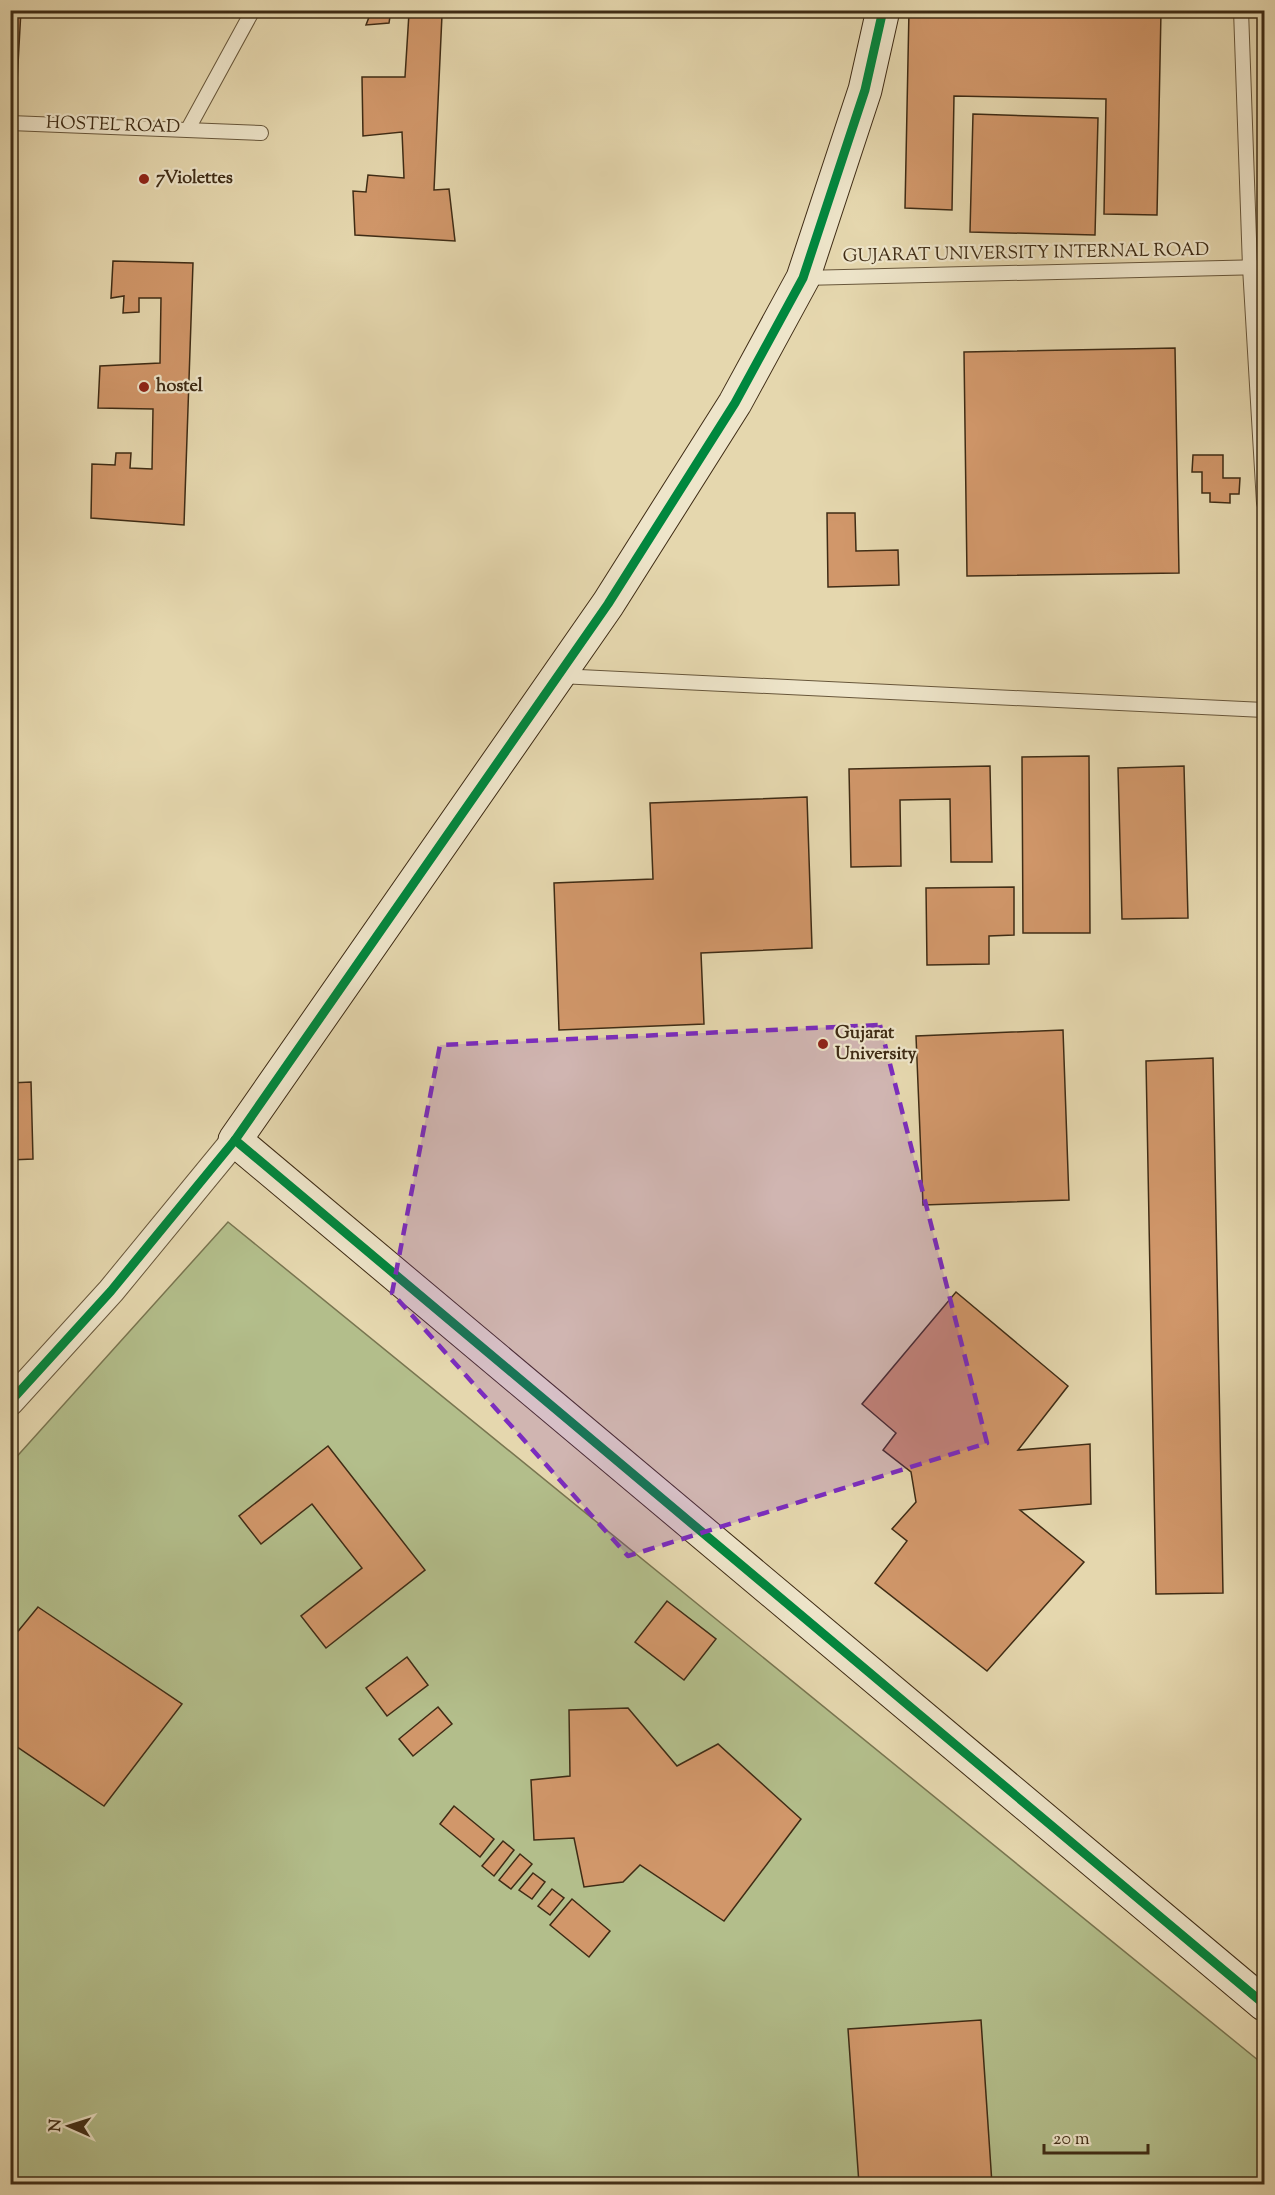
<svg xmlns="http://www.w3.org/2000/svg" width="1275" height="2195" font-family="'Sorts Mill Goudy',serif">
<rect width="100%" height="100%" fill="#e5d7ae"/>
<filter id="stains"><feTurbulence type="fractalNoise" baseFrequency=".00333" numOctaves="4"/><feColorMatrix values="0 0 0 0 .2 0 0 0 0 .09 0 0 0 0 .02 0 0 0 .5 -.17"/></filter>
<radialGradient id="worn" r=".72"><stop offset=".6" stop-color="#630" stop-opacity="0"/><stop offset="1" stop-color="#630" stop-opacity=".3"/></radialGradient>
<path fill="#b3be8b" stroke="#797550" stroke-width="1.5" d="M228 1222 1264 2065V2184H11V1463Z"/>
<g fill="#d1976a" stroke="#3f2c15" stroke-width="1.5">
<path d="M10 10H21L16 100H10Z"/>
<path d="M358 10H391L389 23 366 25 371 12 358 14Z"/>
<path d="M397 10H466V13L442 15 434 190 449 189 455 241 355 235 353 191 366 192 368 175 404 178 402 132 363 136 362 77H405L409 13Z"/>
<path d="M909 10 1161 11 1157 215 1104 214 1106 99 954 96 952 210 905 208Z"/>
<path d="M973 114 1098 118 1095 235 970 232Z"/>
<path d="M113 261 193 263 184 525 91 518 92 464 115 465 116 453H131L130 468 152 469 153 409 98 408 100 366 160 363 161 298H139V312L123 313 124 296 111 298Z"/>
<path d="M1175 348 1179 573 967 576 964 352Z"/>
<path d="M1193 455H1223V478H1240L1239 494H1230V503L1210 502V493H1202V472H1192Z"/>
<path d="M827 513H855L856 551 898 550 899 585 828 587Z"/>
<path d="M1089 756 1090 933H1023L1022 757Z"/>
<path d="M990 766 992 862H951L950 799 900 800 901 866 851 867 849 769Z"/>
<path d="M1184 766 1188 918 1122 919 1118 768Z"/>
<path d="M807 797 812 948 701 953 704 1024 559 1030 554 883 653 879 650 803Z"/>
<path d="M1014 887V935L989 936V964L927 965 926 888Z"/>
<path d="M1063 1030 1069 1200 923 1205 916 1036Z"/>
<path d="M1213 1058 1223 1593 1156 1594 1146 1061Z"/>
<path d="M31 1082 33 1159 10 1160V1083Z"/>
<path d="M956 1292 1068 1386 1018 1450 1090 1444 1091 1504 1020 1510 1084 1562 987 1671 875 1583 907 1541 892 1529 916 1502 911 1472 883 1450 896 1433 862 1404Z"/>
<path d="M328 1446 425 1570 326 1648 301 1616 362 1568 312 1504 261 1544 239 1516Z"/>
<path d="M667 1601 716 1639 684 1680 635 1642Z"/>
<path d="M38 1607 182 1704 104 1806 10 1742V1641Z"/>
<path d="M407 1657 428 1685 387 1716 366 1688Z"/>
<path d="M438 1707 452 1724 413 1756 399 1739Z"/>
<path d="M628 1708 677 1766 718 1744 801 1819 724 1921 640 1865 623 1882 584 1887 574 1838 534 1840 531 1780 570 1776 569 1710Z"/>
<path d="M454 1806 494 1839 480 1857 440 1824Z"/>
<path d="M503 1841 514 1850 494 1876 482 1866Z"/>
<path d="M520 1854 532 1864 511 1889 499 1880Z"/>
<path d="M533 1873 545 1882 532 1899 519 1890Z"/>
<path d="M552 1889 564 1898 550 1915 538 1906Z"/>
<path d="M572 1899 610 1931 589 1957 550 1925Z"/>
<path d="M981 2020 992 2184H859L848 2029Z"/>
</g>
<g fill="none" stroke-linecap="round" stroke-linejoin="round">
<g stroke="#68573b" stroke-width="16">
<g id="lane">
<path d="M1241 10 1250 267 1264 503"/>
<path d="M10 123 261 133"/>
<path d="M188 129 253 10"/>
<path d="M803 278 1264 267"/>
<path d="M559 676 1264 710"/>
</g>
</g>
<g stroke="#68573b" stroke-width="29">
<path id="street" d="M10 1402 111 1291 235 1140"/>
</g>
<g stroke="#3f2c15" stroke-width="35">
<path id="secondary" d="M883 10 865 90 803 278 735 403 608 604 235 1140 1264 2004"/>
</g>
<use href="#lane" stroke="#eee5ca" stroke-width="14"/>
<use href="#street" stroke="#eee5ca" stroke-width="27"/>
<use href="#secondary" stroke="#eee5ca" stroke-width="33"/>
<g stroke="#eee5ca" stroke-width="13">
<g id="cycleway">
<path d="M235 1140 1264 2004"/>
<path d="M10 1402 111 1291 235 1140 608 604 735 403 803 278 865 90 883 10"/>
</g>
</g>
<use href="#cycleway" stroke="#00873e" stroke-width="9"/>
</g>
<path fill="#7b2cbf" fill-opacity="0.2" stroke="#7b2cbf" stroke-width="4.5" stroke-dasharray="12 8" stroke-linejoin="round" d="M880 1025 987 1443 628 1556 392 1293 440 1045Z"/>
<g fill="#8f2418" stroke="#eee5ca" stroke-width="2">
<circle cx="144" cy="179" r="6"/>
<circle cx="144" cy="387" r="6"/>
<circle cx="823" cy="1044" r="6"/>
</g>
<g text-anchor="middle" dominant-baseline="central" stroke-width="4.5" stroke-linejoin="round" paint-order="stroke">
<g font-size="18" fill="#3f2c15" stroke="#eee5ca">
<text transform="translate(113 126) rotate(2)">HOSTEL ROAD</text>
<text transform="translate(1026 254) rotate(-1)">GUJARAT UNIVERSITY INTERNAL ROAD</text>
</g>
<g font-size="18" font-weight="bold" fill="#3f2c15" stroke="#eee5ca" text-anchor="start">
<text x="156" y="179">7Violettes</text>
<text x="156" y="387">hostel</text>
<text x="835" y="1034">Gujarat<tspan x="835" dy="21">University</tspan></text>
</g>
</g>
<rect width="1275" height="2195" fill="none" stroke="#e5d7ae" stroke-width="36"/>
<rect x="12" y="12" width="1251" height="2171" fill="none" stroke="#3f2c15" stroke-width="3"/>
<rect x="18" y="18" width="1239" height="2159" fill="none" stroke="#3f2c15" stroke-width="1.5"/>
<g transform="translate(69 2126) rotate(273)" stroke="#eee5ca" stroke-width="4.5" paint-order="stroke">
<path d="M0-4.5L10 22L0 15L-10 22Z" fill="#3f2c15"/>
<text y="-9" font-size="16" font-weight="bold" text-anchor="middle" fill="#3f2c15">N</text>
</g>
<path d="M1044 2144v9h104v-9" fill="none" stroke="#3f2c15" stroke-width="3"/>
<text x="1053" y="2144" font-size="18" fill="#3f2c15" stroke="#eee5ca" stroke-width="4.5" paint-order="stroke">20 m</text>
<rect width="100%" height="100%" filter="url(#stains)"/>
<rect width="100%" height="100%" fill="url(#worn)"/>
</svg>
